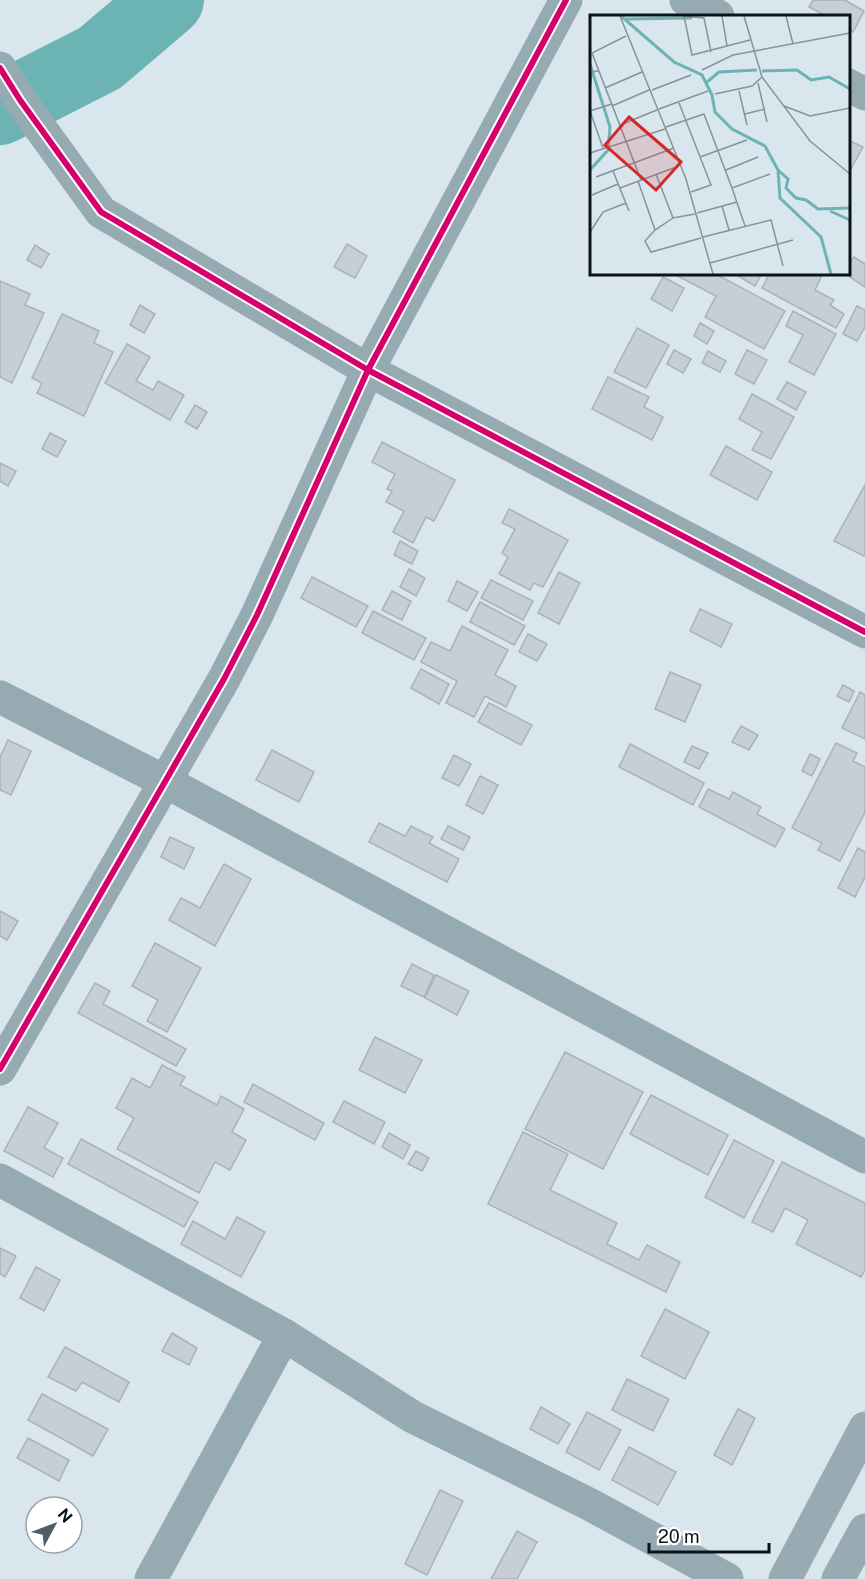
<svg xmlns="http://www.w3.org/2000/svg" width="865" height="1579" font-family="'Public Sans',sans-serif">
<rect width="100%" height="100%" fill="#d9e6ee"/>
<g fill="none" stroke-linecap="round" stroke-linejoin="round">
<path stroke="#6cb4b4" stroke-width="72" d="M0 109 100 58 168 0"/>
</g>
<g fill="#c6ced6" stroke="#a9b1b9" stroke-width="1.5">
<path d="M813 0H845L864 11 853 32 848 29V16H826L809 7Z"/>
<path d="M848 140 863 147 848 174Z"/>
<path d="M347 244 367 256 355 278 334 267Z"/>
<path d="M35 245 49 254 41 268 27 260Z"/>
<path d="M854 257 865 264V287L844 273H848V265Z"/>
<path d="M672 273H714L785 311 764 349 705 317 716 296Z"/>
<path d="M733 273H762L755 286Z"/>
<path d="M770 273H823L815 290 834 300 830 305 844 314 836 328 762 288Z"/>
<path d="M663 277 684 288 672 311 651 299Z"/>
<path d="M0 281 30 294 25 305 44 313 12 383 0 377Z"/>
<path d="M140 305 155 314 144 333 130 325Z"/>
<path d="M857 306 865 310V327L857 341 843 334Z"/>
<path d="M793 311 836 334 814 375 789 362 803 335 786 326Z"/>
<path d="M62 314 99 331 94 343 113 352 84 416 37 393 42 383 32 378Z"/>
<path d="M700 323 714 331 707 344 694 336Z"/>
<path d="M637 328 669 345 646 388 614 372Z"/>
<path d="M127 344 150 357 136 381 153 390 158 381 184 395 170 420 105 383Z"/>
<path d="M674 350 691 359 683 373 667 364Z"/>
<path d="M747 350 767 360 754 384 735 374Z"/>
<path d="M708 351 726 361 720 372 702 363Z"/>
<path d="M608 377 649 397 644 407 663 417 652 440 592 409Z"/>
<path d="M787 382 806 392 796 410 777 399Z"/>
<path d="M752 394 794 417 771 459 752 450 762 432 739 419Z"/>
<path d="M195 405 207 412 197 429 185 422Z"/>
<path d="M50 433 66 441 57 457 42 449Z"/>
<path d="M382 442 455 480 434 521 426 517 413 543 393 532 404 511 386 502 392 491 387 489 395 474 372 462Z"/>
<path d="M726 446 772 472 757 500 710 475Z"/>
<path d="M0 463 16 471 8 486 0 481Z"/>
<path d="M865 485V554L864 556 834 541Z"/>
<path d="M509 509 568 540 543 587 534 583 530 590 499 574 508 557 502 553 515 529 502 523Z"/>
<path d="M400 541 418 551 412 564 394 555Z"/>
<path d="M409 569 425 578 416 596 400 587Z"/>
<path d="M559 572 580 583 559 624 538 613Z"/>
<path d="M312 577 368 606 356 627 301 598Z"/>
<path d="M491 580 533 601 523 620 481 598Z"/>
<path d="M457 581 478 592 467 611 448 601Z"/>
<path d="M392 591 411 601 402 620 382 610Z"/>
<path d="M480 602 525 626 514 645 470 622Z"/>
<path d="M700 609 732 624 721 647 690 631Z"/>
<path d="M373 611 426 638 414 660 362 633Z"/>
<path d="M462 626 508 650 495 675 516 686 506 707 485 696 474 717 446 703 457 681 421 662 431 642 450 651Z"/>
<path d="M528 634 547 644 537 661 519 652Z"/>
<path d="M421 669 449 684 439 704 411 688Z"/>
<path d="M670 672 701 685 685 722 655 709Z"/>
<path d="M843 685 854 691 849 702 837 696Z"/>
<path d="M860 692 865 695V739L842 728Z"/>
<path d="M489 703 532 725 521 745 478 722Z"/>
<path d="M741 726 758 735 749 750 732 742Z"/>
<path d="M8 740 31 751 11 795 0 790V757Z"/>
<path d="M836 743 857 753 853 761 865 767V812L840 861 818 850 822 843 792 828Z"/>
<path d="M630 744 704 783 693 805 619 767Z"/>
<path d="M692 746 708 753 699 769 684 762Z"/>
<path d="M272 750 314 772 299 802 256 780Z"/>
<path d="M810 754 820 759 812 776 802 771Z"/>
<path d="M454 755 471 764 459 786 442 778Z"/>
<path d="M480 776 498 785 483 814 466 805Z"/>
<path d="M708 789 729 799 733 792 761 807 757 814 785 829 775 847 699 807Z"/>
<path d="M379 823 405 836 411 826 433 837 429 843 459 859 447 882 369 842Z"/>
<path d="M448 826 470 837 463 850 441 839Z"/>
<path d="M170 837 194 848 184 869 161 857Z"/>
<path d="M858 848 865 852V877L855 897 838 888Z"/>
<path d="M224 864 251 879 215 946 169 920 181 898 200 908Z"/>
<path d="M0 911 18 921 7 940 0 936Z"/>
<path d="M155 943 201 968 167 1032 147 1021 158 1000 132 986Z"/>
<path d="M412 964 434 975 424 997 401 986Z"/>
<path d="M436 975 469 991 457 1015 425 998Z"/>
<path d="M95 983 110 991 103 1004 186 1049 176 1066 78 1013Z"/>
<path d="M375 1037 422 1060 405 1093 359 1070Z"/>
<path d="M565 1052 643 1092 603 1169 525 1129Z"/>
<path d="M162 1065 185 1077 180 1085 217 1105 221 1096 244 1109 232 1132 246 1140 230 1170 215 1162 199 1193 117 1149 134 1118 116 1108 132 1078 150 1088Z"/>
<path d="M253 1084 324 1123 315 1140 244 1102Z"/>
<path d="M651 1095 728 1135 708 1175 630 1134Z"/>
<path d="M344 1101 385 1122 374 1144 333 1122Z"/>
<path d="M28 1107 58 1123 44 1148 63 1158 53 1177 4 1151Z"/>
<path d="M523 1132 568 1154 550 1190 617 1223 607 1244 639 1260 647 1245 680 1262 666 1292 488 1204Z"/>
<path d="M389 1133 410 1145 403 1159 382 1147Z"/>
<path d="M81 1139 198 1202 184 1227 68 1164Z"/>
<path d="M734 1140 774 1161 744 1218 705 1197Z"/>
<path d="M416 1151 429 1158 422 1171 408 1164Z"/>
<path d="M782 1162 865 1203V1270L861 1277 796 1244 808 1220 785 1208 773 1232 752 1222Z"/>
<path d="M237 1217 265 1232 241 1277 181 1244 193 1221 225 1239Z"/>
<path d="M0 1248 16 1256 5 1277 0 1274Z"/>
<path d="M36 1267 60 1280 44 1311 20 1298Z"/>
<path d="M665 1309 709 1332 685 1379 641 1356Z"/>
<path d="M172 1333 197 1348 189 1365 162 1351Z"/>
<path d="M65 1347 129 1382 119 1402 82 1382 76 1391 48 1377Z"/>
<path d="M627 1379 669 1399 653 1431 612 1410Z"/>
<path d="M42 1394 108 1429 93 1456 28 1420Z"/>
<path d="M541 1407 570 1424 558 1444 530 1429Z"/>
<path d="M738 1409 755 1418 732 1465 714 1455Z"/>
<path d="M587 1412 621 1430 599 1470 566 1452Z"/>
<path d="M28 1438 69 1460 59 1481 17 1458Z"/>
<path d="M629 1447 676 1472 658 1505 612 1480Z"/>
<path d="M440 1490 463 1501 427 1575 405 1564Z"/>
<path d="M517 1531 537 1542 517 1579H491Z"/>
</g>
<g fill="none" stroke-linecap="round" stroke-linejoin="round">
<g stroke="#96aab1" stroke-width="33">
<path d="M686 0 718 16"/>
<path d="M0 68 20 100 101 212 368 370 865 632"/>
<path d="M848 85 865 94"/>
<path d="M0 697 166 782 865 1157"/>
<path d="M0 1069 224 679 257 615 368 370 566 0"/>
<path d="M0 1180 284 1335 413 1417 589 1504 727 1579"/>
<path d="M151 1579 284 1335"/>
</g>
<g stroke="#98aab2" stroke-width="33">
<path d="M785 1579 865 1428"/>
<path d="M838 1579 865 1530"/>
</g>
<g stroke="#fff" stroke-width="10">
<g id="cycleway">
<path d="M0 68 20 100 101 212 368 370 865 632"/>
<path d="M0 1069 224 679 257 615 368 370 566 0"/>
</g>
</g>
<use href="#cycleway" stroke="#d6006c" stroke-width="6"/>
</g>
<g transform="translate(590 15)">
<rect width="260" height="260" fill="#d9e6ee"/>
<path fill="none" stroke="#6cb4b4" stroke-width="3" d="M31 1 84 47 112 60 122 80 125 97 142 114 175 131 188 155 190 183 231 222 241 259M36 4 102 3M0 49 20 112 18 135 0 155M172 56 207 55 221 65 239 62 260 74M117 67 129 57 167 55M188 155 198 164 196 173 206 183 216 185 228 194 260 193M240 196 260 205"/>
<path fill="none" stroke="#879299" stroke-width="1.5" d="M30 1 96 164 123 259M93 1 114 3 121 37M94 1 102 40 160 25M132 1 137 31M154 1 172 62 220 126 260 159M196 1 203 29M36 21 2 38 51 165M112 55 143 40 260 18M168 68 177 107M15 73 52 57M62 75 101 60M0 76 2 57 8 56M149 76 157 110M125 79 162 71 172 62M89 88 121 170 101 177M22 91 59 75M194 91 220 101 260 93M69 94 118 76M0 96 13 133M0 96 22 89M155 99 175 94M30 110 67 95M76 112 114 99 142 173 180 159M0 138 75 114M110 142 157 125M136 155 168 142M23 156 39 196M66 159 83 203 105 199M6 162 84 133M48 166 65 215 83 203M30 173 89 151M142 173 155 211M2 180 28 169M132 191 139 215M107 198 147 187M65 215 55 226 61 237 111 223M0 217 13 197 36 188M113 222 181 205 193 251M120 248 203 225"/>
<path fill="#d62828" fill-opacity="0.15" stroke="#d62828" stroke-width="3" d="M39 102 91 147 66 175 15 130Z"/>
<rect width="260" height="260" fill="none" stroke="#0b1319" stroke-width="3"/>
</g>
<g transform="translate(54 1525) rotate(49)"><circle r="28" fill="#ffffff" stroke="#9da1a3" stroke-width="1.5"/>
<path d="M0-4.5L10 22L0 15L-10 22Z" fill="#535d64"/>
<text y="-9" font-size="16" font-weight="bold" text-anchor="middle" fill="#0b1319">N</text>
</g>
<path d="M649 1543v9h120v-9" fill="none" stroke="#0b1319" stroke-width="3"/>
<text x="658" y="1543" font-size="18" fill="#0b1319" stroke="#ffffff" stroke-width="4.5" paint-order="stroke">20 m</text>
</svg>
